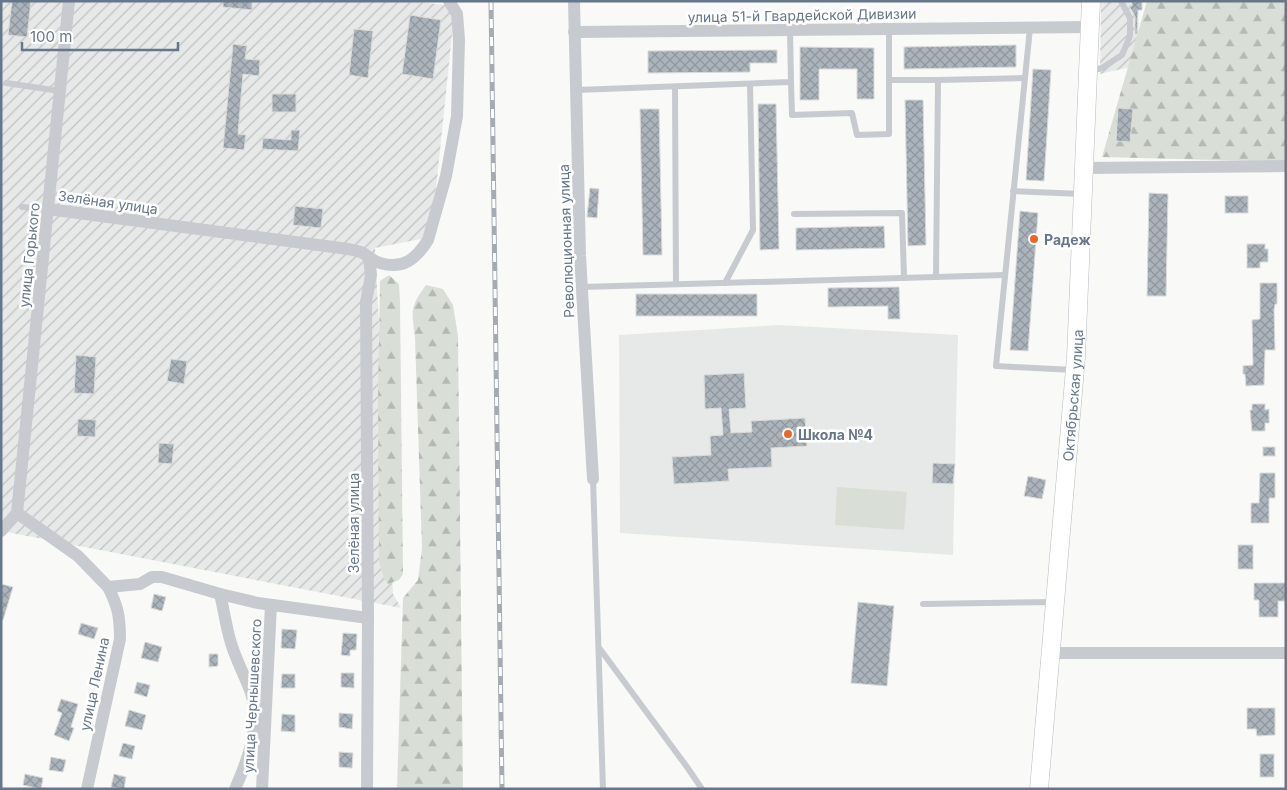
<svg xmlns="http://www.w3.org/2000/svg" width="1287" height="790" font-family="Inter,sans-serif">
<defs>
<pattern id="industrial-furrows" width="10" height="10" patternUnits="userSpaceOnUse" patternTransform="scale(1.25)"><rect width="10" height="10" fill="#e7e9e8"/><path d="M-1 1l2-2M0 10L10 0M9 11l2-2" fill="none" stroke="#bfc2c2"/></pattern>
<pattern id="forest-firs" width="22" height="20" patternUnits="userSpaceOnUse" patternTransform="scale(1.25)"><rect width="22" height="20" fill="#d9dfd6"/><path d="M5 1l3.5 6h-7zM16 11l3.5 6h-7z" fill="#b4bab3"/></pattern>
<pattern id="building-cross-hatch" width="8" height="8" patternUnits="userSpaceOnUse" patternTransform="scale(1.25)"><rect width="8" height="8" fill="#abb3bb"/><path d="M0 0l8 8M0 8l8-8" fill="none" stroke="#8f969e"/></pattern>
</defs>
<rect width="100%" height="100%" fill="#f9faf7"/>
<path fill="#e7e9e8" d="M780 325 958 335 953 555 620 533 619 335Z"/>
<g fill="url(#industrial-furrows)">
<path d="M1 1H409L455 6 431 237 375 248 393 594 401 608 1 531Z"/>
<path d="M1101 1H1138L1139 65 1100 74Z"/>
</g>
<g fill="url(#forest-firs)">
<path d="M1147 1H1286V162L1102 157Z"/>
<path d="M389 275 399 284 400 300 403 574 399 580 388 584 384 578 379 562 378 400 380 281Z"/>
<path d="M426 285 443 289 453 305 458 336 463 789H397L403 598 418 580 422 548 415 338C412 311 409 308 426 285Z"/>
</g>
<path fill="#d9dfd6" d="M837 487 907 492 904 530 835 525Z"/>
<g fill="url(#building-cross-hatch)" stroke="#dbdcd9">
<path d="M12 1H31L27 37 8 35Z"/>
<path d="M223 1H252V10L223 7Z"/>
<path d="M1132 1H1142V10H1138L1137 34H1135V16L1129 6H1132Z"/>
<path d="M410 15 441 20 433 79 402 74Z"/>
<path d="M354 29 373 31 368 78 349 75Z"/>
<path d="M233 44 247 46 245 59 260 60 259 76 243 74 238 134 246 135 244 150 223 148Z"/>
<path d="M1016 45V67L904 69V47Z"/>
<path d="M800 47 874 48V99H857V69H819V100H800Z"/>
<path d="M777 50V63H750V72L648 73V51Z"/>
<path d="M1033 69 1051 70 1044 181 1026 180Z"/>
<rect x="272" y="94" width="24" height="18"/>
<path d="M905 100H923L926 245 908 246Z"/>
<path d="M758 104H776L779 249 760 250Z"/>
<path d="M1118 108 1133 109 1130 142 1116 141Z"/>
<path d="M640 109H659L662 255H643Z"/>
<path d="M291 130H300L298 151 262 149 263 138 291 140Z"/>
<path d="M590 188 599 189 597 218 587 217Z"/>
<path d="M1149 193 1168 194 1166 296H1147Z"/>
<rect x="1225" y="196" width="23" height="17"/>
<path d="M295 206 323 209 321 228 293 225Z"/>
<path d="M1020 211 1038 213 1028 351 1010 350Z"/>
<path d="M884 226 885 248 796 250V228Z"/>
<path d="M1247 244H1265V249H1268V262H1260V268H1247Z"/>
<path d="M1260 283H1277V304H1275L1274 310 1275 350H1265L1264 385 1246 386 1245 374H1243V366L1253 365 1252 320 1260 319Z"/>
<path d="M899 287 900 319H888V306L828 307V288Z"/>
<rect x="636" y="294" width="121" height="22"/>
<path d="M76 355 96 357 94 394 74 393Z"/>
<path d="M171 359 187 361 184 384 167 381Z"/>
<path d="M744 373 746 408 729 409 731 433 752 432 751 421 805 418 807 446 771 448 772 467 728 469 729 481 674 484 672 457 711 455 710 436 723 435 721 408 705 409 704 375Z"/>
<path d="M1252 404H1265V410L1269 409V423H1265V431H1252L1250 410H1252Z"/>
<path d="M78 419 96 420 95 437 77 436Z"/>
<path d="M159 443 174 444 172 464 158 463Z"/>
<rect x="1263" y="447" width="12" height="9"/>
<path d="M933 463 955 464 953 484 932 483Z"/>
<path d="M1260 473H1275V498H1269V523H1251V503H1259Z"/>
<path d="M1028 476 1046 480 1042 499 1024 496Z"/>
<rect x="1238" y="545" width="15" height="24"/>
<path d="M1254 583H1286V601H1278V617H1259V600H1254Z"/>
<path d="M1 584 13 587 3 620H1Z"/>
<path d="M154 594 166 597 162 611 151 608Z"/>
<path d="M858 602 894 606 887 686 851 683Z"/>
<path d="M81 623 98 628 94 639 78 634Z"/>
<path d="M282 629 297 630 295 649 281 648Z"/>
<path d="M343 633 357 634 356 650H350V656L341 655Z"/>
<path d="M145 642 162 647 158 662 141 658Z"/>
<path d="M209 654H218V666L209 667Z"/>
<path d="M341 673H354V688L341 687Z"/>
<path d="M282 674H295V688H281Z"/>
<path d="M137 682 150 685 147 697 134 693Z"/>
<path d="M61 699 78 704 71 727 74 728 69 741 54 735 62 713 57 711Z"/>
<path d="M1247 708H1275V735L1257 736 1256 729H1247Z"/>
<path d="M129 710 146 715 142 730 125 726Z"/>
<path d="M339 713 353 714 352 729 339 727Z"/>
<path d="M282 714 295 715V732L281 731Z"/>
<path d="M123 743 135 746 132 759 119 756Z"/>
<path d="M339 752 353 753 352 768 339 767Z"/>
<rect x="1260" y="754" width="14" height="23"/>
<path d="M51 757 66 760 63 772 49 770Z"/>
<path d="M25 774 43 778 41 789 23 785Z"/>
<path d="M114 774 126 777 124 789 111 787Z"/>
</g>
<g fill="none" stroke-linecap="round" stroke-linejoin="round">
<g stroke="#b7bcc2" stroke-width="19">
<g id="secondary">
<path id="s1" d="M1039 789 1076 357 1091 1"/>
</g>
</g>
<g stroke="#c7cacf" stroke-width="6">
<path d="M1030 28 996 366 1073 370"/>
<path d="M1090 71 1102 68 1122 55 1130 36V18L1121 1"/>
<path d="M889 80H938"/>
<path d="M791 82 792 115 852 113 857 135 889 134V29"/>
<path d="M6 83 60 91"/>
<path d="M675 87 676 284"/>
<path d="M576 90 791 82 790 30"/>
<path d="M1013 191 1082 194"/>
<path d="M22 207 48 209"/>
<path d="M794 214 902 213 904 278"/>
<path d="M936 277 938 80 1025 78"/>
<path d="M725 283 753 230 750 84"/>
<path d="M582 287 1005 275"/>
<path d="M593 479 603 789"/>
<path d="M923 604 1054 602"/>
<path d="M600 649 687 767 702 789"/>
</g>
<g stroke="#c7cacf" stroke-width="12">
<path d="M574 1 580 256 593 479"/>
<path d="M574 32 1090 27"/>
<path d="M1084 168 1286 166"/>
<path d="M48 209 348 249C353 250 359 251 363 253 369 257 373 261 380 263 403 270 416 259 428 240L446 176 457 116 459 40 457 14 449 1"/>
<path d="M17 513 69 1"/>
<path d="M1 531 17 513 78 556 108 587 140 584 152 577H162L220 594 258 603 368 618"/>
<path d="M220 594C224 610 226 627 231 643 236 660 245 676 251 693 261 725 248 760 235 789"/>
<path d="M1051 653H1286"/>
<path d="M87 789 120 639C120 617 118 606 108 587"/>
<path d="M262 789 271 605"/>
<path d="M367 789 368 618 366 302 371 275 369 258"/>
</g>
<use href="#secondary" stroke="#fff" stroke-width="18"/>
<g stroke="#a5abb2" stroke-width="5">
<path id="rail" d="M491 1 502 789"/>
</g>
<use href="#rail" stroke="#fff" stroke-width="3" stroke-dasharray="9" stroke-linecap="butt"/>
</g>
<g fill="#ec6725" stroke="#fff" stroke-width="2">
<circle cx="1034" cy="239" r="5"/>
<circle cx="788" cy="434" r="5"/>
</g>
<g text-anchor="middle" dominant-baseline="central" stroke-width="5" stroke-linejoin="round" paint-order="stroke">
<g font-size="14" fill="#67778a" stroke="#fff">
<text transform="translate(802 15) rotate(-1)">улица 51-й Гвардейской Дивизии</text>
<text transform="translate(108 202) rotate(8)">Зелёная улица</text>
<text transform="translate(566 241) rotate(-92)">Революционная улица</text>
<text transform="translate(29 255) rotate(-84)">улица Горького</text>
<text stroke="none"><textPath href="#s1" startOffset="395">Октябрьская улица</textPath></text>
<text transform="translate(353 523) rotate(-90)">Зелёная улица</text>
<text transform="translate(94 684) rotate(-78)">улица Ленина</text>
<text transform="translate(252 696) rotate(-87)">улица Чернышевского</text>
</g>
<g font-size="14" font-weight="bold" fill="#67778a" stroke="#fff" text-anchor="start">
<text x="1044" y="239">Радеж</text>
<text x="798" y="434">Школа №4</text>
</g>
</g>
<rect width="1287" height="790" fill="none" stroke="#67778a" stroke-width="5"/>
<path d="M22 42v8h156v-8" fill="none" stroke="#67778a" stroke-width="2.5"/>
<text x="30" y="42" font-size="15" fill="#67778a" stroke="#ffffff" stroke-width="4" paint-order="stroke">100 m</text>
</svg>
